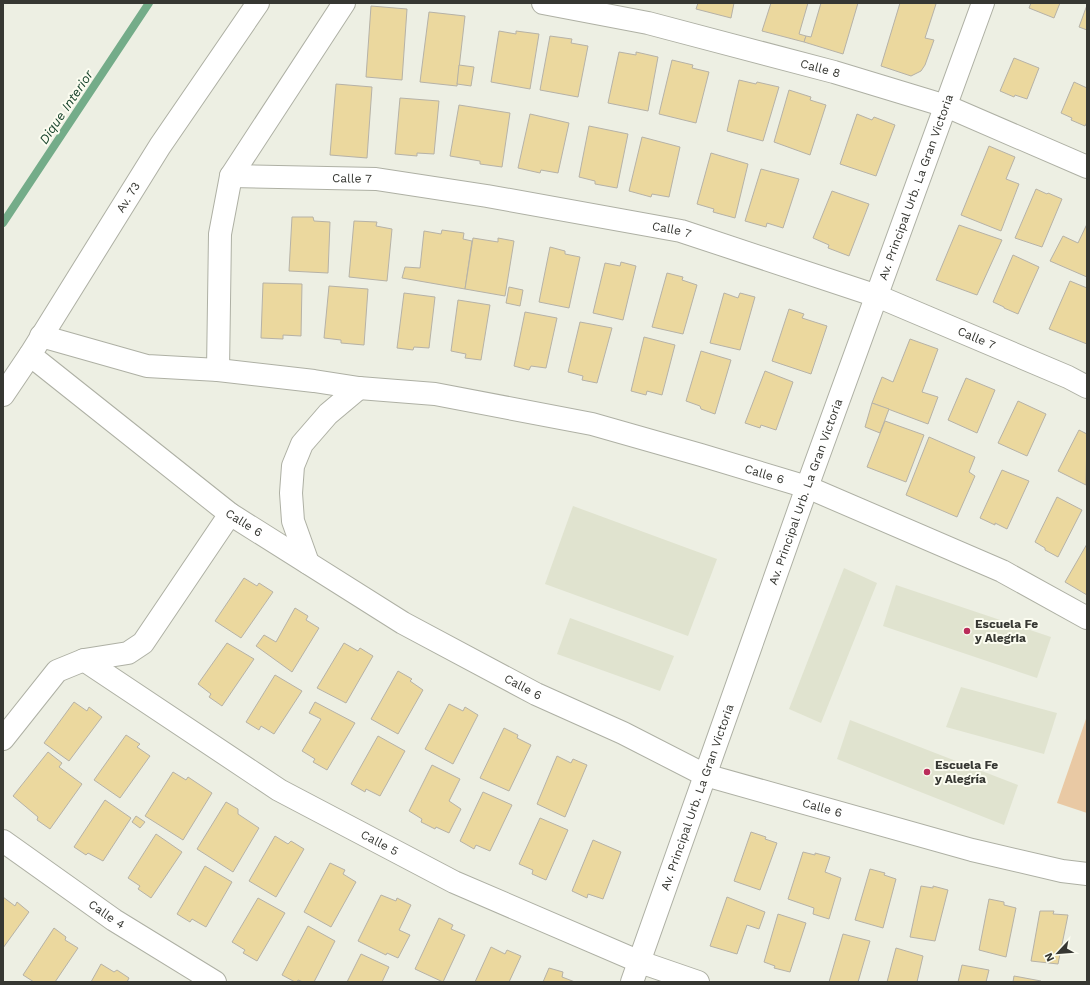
<svg xmlns="http://www.w3.org/2000/svg" width="1090" height="985" font-family="'Work Sans',sans-serif">
<rect width="100%" height="100%" fill="#edefe3"/>
<g fill="#e0e3cf">
<path d="M573 506 717 559 688 636 545 584Z"/>
<path d="M844 568 877 583 821 723 789 709Z"/>
<path d="M896 585 1051 637 1037 678 883 626Z"/>
<path d="M570 618 674 656 660 691 557 654Z"/>
<path d="M961 687 1057 713 1044 754 946 727Z"/>
<path d="M850 720 1018 785 1004 825 837 759Z"/>
</g>
<path fill="#e9c9a4" d="M1087 716V813L1057 803Z"/>
<g fill="none" stroke-linecap="round" stroke-linejoin="round">
<path stroke="#74ac89" stroke-width="8" d="M3 223 149 3"/>
</g>
<g fill="#ebd89e" stroke="#b6b2a7">
<path d="M698 3H734L731 18 696 9Z"/>
<path d="M771 3H808L799 34 806 36 804 42 762 31Z"/>
<path d="M821 3H858L843 54 804 42 806 36 811 37Z"/>
<path d="M900 3H932L936 4 925 38 934 40 925 65 921 71 911 76 881 66Z"/>
<path d="M1031 3H1060L1054 18 1029 8Z"/>
<path d="M1087 5V30L1079 27Z"/>
<path d="M371 6 407 9 402 80 366 77Z"/>
<path d="M429 12 465 16 457 86 420 82Z"/>
<path d="M499 31 516 34V31L539 34 530 89 491 82Z"/>
<path d="M550 36 572 39 571 43 588 46 578 97 540 90Z"/>
<path d="M619 52 636 55V52L658 57 648 111 608 103Z"/>
<path d="M1014 58 1039 68 1027 99 1015 95 1014 97 1000 91Z"/>
<path d="M672 60 693 65 692 68 709 72 696 123 659 114Z"/>
<path d="M459 65 474 67 471 86 457 84Z"/>
<path d="M739 80 756 84 757 82 779 87 763 141 727 131Z"/>
<path d="M1074 82 1087 88V122L1085 126 1071 120 1072 118 1061 113Z"/>
<path d="M336 84 372 87 367 158 330 155Z"/>
<path d="M789 90 811 97 810 100 826 105 810 155 774 142Z"/>
<path d="M400 98 439 101 434 154 417 153V156L395 154Z"/>
<path d="M459 105 510 113 502 167 480 164V161L450 156Z"/>
<path d="M530 114 569 123 558 173 541 170 540 173 518 168Z"/>
<path d="M857 114 872 120 874 117 895 125 876 176 840 164Z"/>
<path d="M589 126 628 134 617 188 595 184V181L579 177Z"/>
<path d="M642 137 680 147 669 197 652 194 651 197 629 191Z"/>
<path d="M989 146 1015 157 1006 179 1019 184 1001 231 961 215Z"/>
<path d="M711 153 748 164 735 218 713 212 714 209 697 204Z"/>
<path d="M761 169 799 179 783 228 767 223 766 227 745 221Z"/>
<path d="M1036 189 1047 194 1048 193 1062 199 1042 247 1015 238Z"/>
<path d="M832 191 869 204 849 256 828 248 829 245 813 238Z"/>
<path d="M292 217H313L314 221 330 222 328 273 289 271Z"/>
<path d="M354 221 377 222 376 226 392 229 387 281 349 277Z"/>
<path d="M1087 224V277L1050 261 1063 236 1078 243Z"/>
<path d="M959 225 1002 240 977 295 936 280Z"/>
<path d="M442 230 464 233 463 239 472 241 465 289 402 278 405 267 420 268 424 231 441 234Z"/>
<path d="M473 238 498 242V238L514 241 505 296 465 289Z"/>
<path d="M550 247 565 251V254L580 257 569 308 539 302Z"/>
<path d="M1013 255 1039 267 1018 314 1004 308V307L993 302Z"/>
<path d="M621 262 636 266 623 320 593 313 605 263 620 266Z"/>
<path d="M667 273 683 277 682 280 697 285 683 334 652 327Z"/>
<path d="M1070 281 1087 288V344L1049 329Z"/>
<path d="M263 283 302 284 301 336 283 335V339L261 338Z"/>
<path d="M329 286 368 289 364 345 341 343V340L324 338Z"/>
<path d="M509 287 523 290 520 306 506 303Z"/>
<path d="M404 293 435 297 429 348 414 347 413 350 397 348Z"/>
<path d="M724 293 738 298 740 293 755 297 740 350 710 343Z"/>
<path d="M458 300 490 305 481 360 465 358 466 354 451 351Z"/>
<path d="M789 309 804 314 802 318 827 326 811 374 772 361Z"/>
<path d="M525 312 557 318 546 368 531 366 529 370 514 366Z"/>
<path d="M580 322 612 328 597 383 582 380 583 376 568 372Z"/>
<path d="M644 337 675 345 662 395 647 391 646 395 631 391Z"/>
<path d="M910 339 938 349 922 392 938 397 928 424 872 403 882 377 893 382Z"/>
<path d="M701 351 731 360 715 414 701 409 700 406 686 401Z"/>
<path d="M765 371 793 382 776 430 761 425 760 428 745 423Z"/>
<path d="M966 378 995 390 977 433 948 420Z"/>
<path d="M1018 401 1046 414 1027 456 998 443Z"/>
<path d="M872 403 889 409 880 433 865 427Z"/>
<path d="M885 421 924 435 906 482 867 467Z"/>
<path d="M1079 430 1087 434 1086 485 1058 471Z"/>
<path d="M929 437 975 457 969 472 975 476 957 517 906 495Z"/>
<path d="M1002 470 1029 481 1007 529 995 523V525L980 518Z"/>
<path d="M1057 497 1082 510 1058 557 1045 550V548L1035 542Z"/>
<path d="M1087 544V595L1065 582Z"/>
<path d="M244 578 257 586 259 583 273 592 241 638 215 621Z"/>
<path d="M295 608 308 616 306 620 319 628 292 672 256 646 264 635 276 642Z"/>
<path d="M227 643 254 659 222 706 209 697 211 694 198 684Z"/>
<path d="M344 643 358 651 360 648 373 656 346 703 317 688Z"/>
<path d="M398 671 412 679 410 681 423 690 398 734 371 719Z"/>
<path d="M275 675 302 691 274 734 261 726 259 730 246 722Z"/>
<path d="M74 702 87 711 89 707 102 717 69 761 44 743Z"/>
<path d="M315 702 355 723 327 770 313 762 315 759 302 751 321 719 309 713Z"/>
<path d="M449 704 463 711 465 707 478 715 453 764 425 749Z"/>
<path d="M504 728 518 735 517 738 531 745 509 791 480 778Z"/>
<path d="M126 735 140 744 137 747 150 756 120 798 94 780Z"/>
<path d="M378 736 405 751 380 796 366 789 365 792 351 784Z"/>
<path d="M48 752 62 763 59 767 82 784 50 829 37 820 38 817 13 796Z"/>
<path d="M557 756 571 763 573 759 587 765 565 817 537 804Z"/>
<path d="M432 765 460 779 449 801 461 809 449 833 436 827 435 829 421 822 422 819 409 811Z"/>
<path d="M173 772 186 780 188 777 212 793 183 840 145 816Z"/>
<path d="M483 792 512 805 490 851 476 845 474 849 460 841Z"/>
<path d="M105 800 131 818 103 861 88 853 86 855 74 847Z"/>
<path d="M226 802 238 809V814L259 828 233 872 197 849Z"/>
<path d="M136 816 145 822 140 828 132 822Z"/>
<path d="M540 818 568 830 546 880 532 874 533 870 519 864Z"/>
<path d="M751 832 766 837 765 839 777 843 760 890 734 881Z"/>
<path d="M156 834 182 852 151 898 138 889 140 886 128 878Z"/>
<path d="M275 836 288 844 291 841 304 849 276 897 249 881Z"/>
<path d="M593 840 621 852 603 899 588 894 587 898 572 891Z"/>
<path d="M803 852 815 855V853L830 857 825 872 841 878 829 919 813 914 814 908 788 899Z"/>
<path d="M330 863 345 870 343 874 356 882 331 927 304 912Z"/>
<path d="M205 866 232 882 206 927 192 919 190 922 177 914Z"/>
<path d="M870 869 885 873 884 875 896 879 883 928 855 920Z"/>
<path d="M921 886 933 888V886L948 890 935 941 910 937Z"/>
<path d="M381 895 396 901 397 898 411 905 399 930 410 935 398 958 387 953 386 955 358 941Z"/>
<path d="M3 897 15 906 17 902 29 912 3 948Z"/>
<path d="M727 897 765 912 759 929 747 925 737 954 710 946Z"/>
<path d="M258 898 285 913 257 961 243 953 245 950 232 942Z"/>
<path d="M989 899 1004 902V905L1016 908 1006 957 979 950Z"/>
<path d="M1040 911H1054L1053 914 1068 915 1058 964 1031 961Z"/>
<path d="M778 914 806 923 790 972 774 968 775 966 764 962Z"/>
<path d="M439 918 453 925 451 929 465 935 443 982 415 969Z"/>
<path d="M308 926 335 941 314 982H303L298 980 297 982H295L282 975Z"/>
<path d="M54 928 66 937 65 940 78 948 55 982H34L23 975Z"/>
<path d="M843 934 870 941 858 982H829Z"/>
<path d="M491 947 505 954 507 950 521 956 509 982H475Z"/>
<path d="M896 948 923 956 917 982H887Z"/>
<path d="M361 954 389 967 382 982H347Z"/>
<path d="M101 964 114 972 117 970 129 978 127 982H91Z"/>
<path d="M962 965 989 970 986 982H958Z"/>
<path d="M549 968 563 972 562 977 575 982H543Z"/>
<path d="M1014 976 1041 981V982H1013Z"/>
</g>
<g fill="none" stroke-linecap="round" stroke-linejoin="round">
<g stroke="#aeb0a4" stroke-width="24">
<g id="minor">
<path id="s1" d="M543 3 648 23 834 72 946 106 1087 167"/>
<path id="s2" d="M231 176 376 179 487 196 681 231 877 296 1068 377 1087 387"/>
<path id="s3" d="M41 336 147 366 218 370 314 381 359 388 435 394 592 424 701 455 807 487 1002 571 1087 618"/>
<path id="s4" d="M30 355 230 514 403 623 536 694 623 733 705 775 972 850 1062 871 1087 874"/>
<path d="M218 370 220 234 231 176 344 3"/>
<path id="s5" d="M3 395 30 355 160 146 258 3"/>
<path d="M308 563 293 521 291 493 293 466 302 444 328 414 359 388"/>
<path id="s6" d="M84 660 279 790 454 882 640 962 698 982"/>
<path d="M3 739 57 671 84 660 128 653 143 643 230 514"/>
<path id="s7" d="M3 841 114 920 215 982"/>
<path id="s8" d="M632 982 807 487 983 3"/>
</g>
</g>
<use href="#minor" stroke="#fff" stroke-width="22"/>
</g>
<g fill="#ba2c5a" stroke="#fbfcf0" stroke-width="1.5">
<circle cx="967" cy="631" r="4"/>
<circle cx="927" cy="772" r="4"/>
</g>
<g text-anchor="middle" dominant-baseline="central" stroke-width="4" stroke-linejoin="round" paint-order="stroke">
<g font-size="12" fill="#363732" stroke="#fbfcf0">
<text stroke="none"><textPath href="#s1" startOffset="285">Calle 8</textPath></text>
<text stroke="none"><textPath href="#s2" startOffset="121">Calle 7</textPath></text>
<text stroke="none"><textPath href="#s8" startOffset="844">Av. Principal Urb. La Gran Victoria</textPath></text>
<text stroke="none"><textPath href="#s5" startOffset="234">Av. 73</textPath></text>
<text stroke="none"><textPath href="#s2" startOffset="445">Calle 7</textPath></text>
<text stroke="none"><textPath href="#s2" startOffset="769">Calle 7</textPath></text>
<text stroke="none"><textPath href="#s3" startOffset="739">Calle 6</textPath></text>
<text stroke="none"><textPath href="#s8" startOffset="520">Av. Principal Urb. La Gran Victoria</textPath></text>
<text stroke="none"><textPath href="#s4" startOffset="272">Calle 6</textPath></text>
<text stroke="none"><textPath href="#s4" startOffset="596">Calle 6</textPath></text>
<text stroke="none"><textPath href="#s8" startOffset="196">Av. Principal Urb. La Gran Victoria</textPath></text>
<text stroke="none"><textPath href="#s4" startOffset="920">Calle 6</textPath></text>
<text stroke="none"><textPath href="#s6" startOffset="348">Calle 5</textPath></text>
<text stroke="none"><textPath href="#s7" startOffset="127">Calle 4</textPath></text>
</g>
<g font-size="12" font-weight="bold" fill="#363732" stroke="#fbfcf0" text-anchor="start">
<text x="975" y="624">Escuela Fe<tspan x="975" dy="14">y Alegria</tspan></text>
<text x="935" y="765">Escuela Fe<tspan x="935" dy="14">y Alegría</tspan></text>
</g>
<g font-size="13" font-style="italic" fill="#154129" stroke="#fbfcf0">
<text transform="translate(66 107) rotate(-56)">Dique Interior</text>
</g>
</g>
<rect width="1090" height="985" fill="none" stroke="#363732" stroke-width="8"/>
<g transform="translate(1058 953) rotate(244)" stroke="#fbfcf0" stroke-width="3" paint-order="stroke">
<path d="M0-3L7 15L0 10L-7 15Z" fill="#363732"/>
<text y="-6" font-size="11" font-weight="bold" text-anchor="middle" fill="#363732">N</text>
</g>
</svg>
